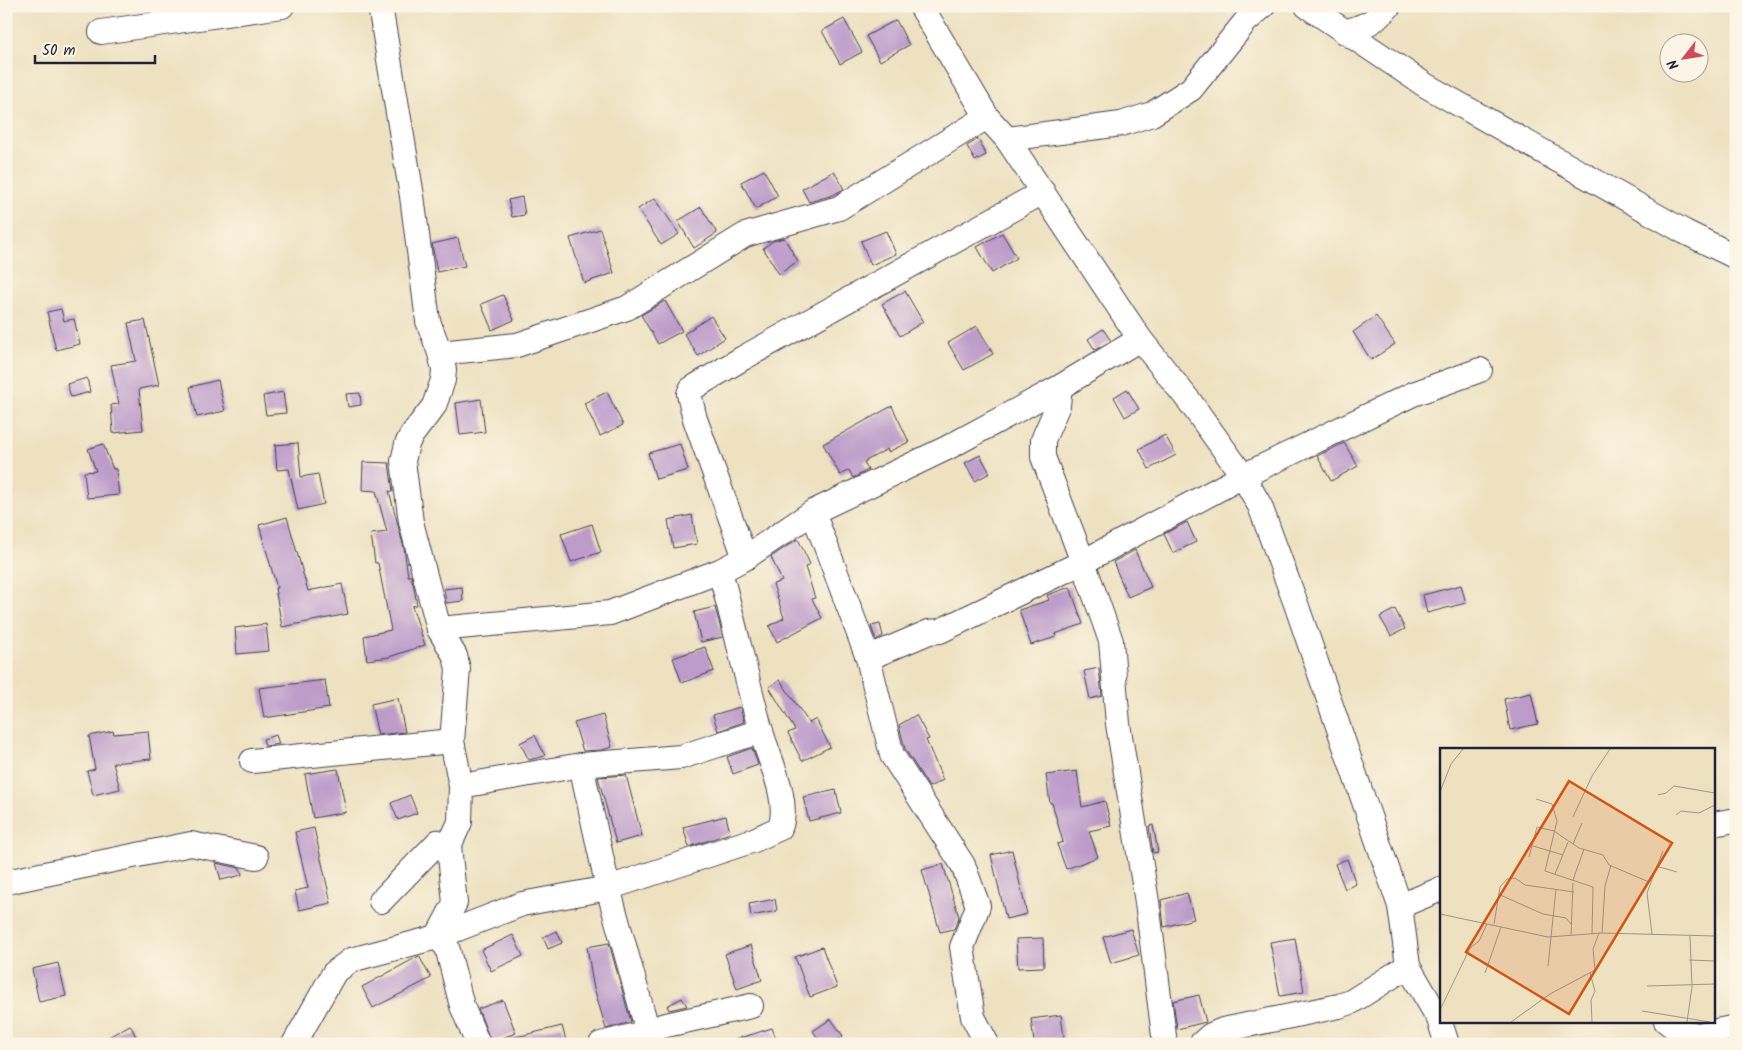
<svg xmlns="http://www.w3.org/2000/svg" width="1742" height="1050" font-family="Kalam,sans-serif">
<rect width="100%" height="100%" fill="#fcf5e5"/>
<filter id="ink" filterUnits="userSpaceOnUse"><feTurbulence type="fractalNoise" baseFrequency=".02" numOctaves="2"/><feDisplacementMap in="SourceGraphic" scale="10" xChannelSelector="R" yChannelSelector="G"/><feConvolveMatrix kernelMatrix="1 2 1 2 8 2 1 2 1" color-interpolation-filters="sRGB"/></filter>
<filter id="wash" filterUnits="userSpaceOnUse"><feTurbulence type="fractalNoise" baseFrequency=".0096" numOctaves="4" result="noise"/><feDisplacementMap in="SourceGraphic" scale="20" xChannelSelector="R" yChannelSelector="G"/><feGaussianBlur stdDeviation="1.12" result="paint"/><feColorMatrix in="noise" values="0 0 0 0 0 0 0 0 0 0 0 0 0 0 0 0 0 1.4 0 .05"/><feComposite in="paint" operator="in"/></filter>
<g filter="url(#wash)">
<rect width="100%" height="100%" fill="#ede1c0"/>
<g id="blocks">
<g fill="#bd9cca">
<path d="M844 19 862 52 840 64 822 31Z"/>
<path d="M896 20 909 45 880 61 866 36Z"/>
<path d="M978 139 986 155 975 161 967 146Z"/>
<path d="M764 170 778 196 756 209 741 182Z"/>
<path d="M834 171 844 189 833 195 809 202 802 189Z"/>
<path d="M522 197 525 215 512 217 508 200Z"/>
<path d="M655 198 679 234 661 245 638 209Z"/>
<path d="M701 207 717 233 694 248 678 221Z"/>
<path d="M600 229 614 273 584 283 570 238Z"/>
<path d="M886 231 896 254 871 265 861 241Z"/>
<path d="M1002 233 1017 258 992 273 977 247Z"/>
<path d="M458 238 465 266 437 272 432 244Z"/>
<path d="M784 238 798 261 779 274 763 248 773 241Z"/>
<path d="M905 291 923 322 900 336 882 304Z"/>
<path d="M503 295 514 320 492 330 481 304Z"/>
<path d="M665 301 682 331 658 344 641 315Z"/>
<path d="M61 309 64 321 74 319 80 344 56 350 47 312Z"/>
<path d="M711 316 725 338 698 356 684 334Z"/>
<path d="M1376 316 1395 344 1371 360 1353 332Z"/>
<path d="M145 320 159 385 139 389 143 430 113 433 111 405 119 404 111 365 136 361 128 323Z"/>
<path d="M977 326 993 354 964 370 948 343Z"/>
<path d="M1103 329 1111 341 1095 350 1088 339Z"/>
<path d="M87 378 90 392 71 397 67 384Z"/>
<path d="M218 380 225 411 197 417 190 387Z"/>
<path d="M1127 389 1139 409 1125 417 1114 397Z"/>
<path d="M283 392 286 413 266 415 263 396Z"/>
<path d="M607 392 623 425 600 436 584 403Z"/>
<path d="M360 393 361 405 348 407 346 394Z"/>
<path d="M481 399 485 432 460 435 456 403Z"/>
<path d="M892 406 909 442 888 452 887 449 864 462 868 470 853 478 849 470 840 475 823 444Z"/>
<path d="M1165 435 1176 455 1149 469 1139 449Z"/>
<path d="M298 443 301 477 318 474 324 504 298 510 289 469 277 470 275 445Z"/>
<path d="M1344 443 1358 466 1331 481 1317 456Z"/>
<path d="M103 444 113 469H116L119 495 87 498 84 472 96 471 88 449Z"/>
<path d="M680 444 688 470 656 479 648 453Z"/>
<path d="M980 455 990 473 975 481 965 463Z"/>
<path d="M363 462 389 463 393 492 389 491 404 548 408 576H411L414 588 417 605 412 606 425 645 389 657 367 660 364 636 391 630 378 563H375L371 534 387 532 376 491 362 490Z"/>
<path d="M692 515 697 544 673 548 668 520Z"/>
<path d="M287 517 308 591 342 584 348 614 282 627 275 588H277L259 525Z"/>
<path d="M1187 522 1196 542 1173 553 1164 534Z"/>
<path d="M592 524 601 552 571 562 561 534Z"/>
<path d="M798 539 810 564 805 567 815 598 812 599 822 618 777 642 769 626 784 618 773 584 782 581 771 557Z"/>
<path d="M1135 550 1151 587 1128 597 1113 562Z"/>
<path d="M1461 585 1466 603 1427 613 1423 595Z"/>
<path d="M462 587 463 601 446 603 444 589Z"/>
<path d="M1070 587 1083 624 1055 634 1056 637 1031 645 1019 610 1049 600 1047 595Z"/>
<path d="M715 607 723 637 701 642 694 612Z"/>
<path d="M1395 609 1405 629 1391 636 1380 617Z"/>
<path d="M266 624 269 651 237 654 235 628Z"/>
<path d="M880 624 883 636 876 640 871 626Z"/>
<path d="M705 647 714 671 682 683 673 658Z"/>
<path d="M1099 668 1102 696 1090 699 1084 671Z"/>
<path d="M325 680 329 708 264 718 259 688Z"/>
<path d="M780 680 809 723 816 719 830 747 802 761 788 733 795 730 769 687Z"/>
<path d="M1531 693 1538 724 1510 730 1504 699Z"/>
<path d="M398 698 405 732 378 735 371 704Z"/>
<path d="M740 707 744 722 718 731 713 715Z"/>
<path d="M603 715 612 747 602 750 583 751 574 723Z"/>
<path d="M916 715 929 739 926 740 943 780 929 787 905 749 899 725Z"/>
<path d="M113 731 114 734 148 731 151 759 113 763 120 789 93 795 87 771 95 769 89 736Z"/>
<path d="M276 735 279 744 265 746 263 739Z"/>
<path d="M535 735 545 756 529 760 520 743Z"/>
<path d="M752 748 758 765 733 774 727 757Z"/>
<path d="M338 769 346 812 313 818 305 774Z"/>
<path d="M1077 771 1082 807 1105 801 1111 826 1089 831 1098 857 1066 869 1057 844 1063 842 1052 803H1050L1046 775Z"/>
<path d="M626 775 642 836 616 843 598 777Z"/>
<path d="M836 790 841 813 809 821 803 797Z"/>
<path d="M410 795 417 813 398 820 391 803Z"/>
<path d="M726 816 730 833 689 847 683 827Z"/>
<path d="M1153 825 1158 852 1153 853 1149 826Z"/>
<path d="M314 828 331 903 299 910 295 891 308 888 295 832Z"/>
<path d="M1012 850 1027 914 1006 919 991 855Z"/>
<path d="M1347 859 1356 884 1345 889 1335 864Z"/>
<path d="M216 863 240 868 242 875 221 880Z"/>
<path d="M943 864 959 917 954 929 940 932 922 870Z"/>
<path d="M1187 893 1194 919 1164 927 1161 900Z"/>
<path d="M775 899 777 911 751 916 749 904Z"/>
<path d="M1131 929 1139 955 1111 963 1103 937Z"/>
<path d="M557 931 562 943 548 949 543 937Z"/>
<path d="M513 935 523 956 491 971 481 950Z"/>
<path d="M1043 938 1044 967 1018 968 1016 939Z"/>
<path d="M1295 938 1304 992 1280 996 1270 942Z"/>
<path d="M609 943 631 1022 606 1029 593 984 587 947Z"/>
<path d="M751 945 762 980 737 989 725 954Z"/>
<path d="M822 947 837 987 810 997 795 957Z"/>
<path d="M419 956 431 978 373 1008 362 987Z"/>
<path d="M58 963 66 996 39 1002 32 969Z"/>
<path d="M1199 995 1206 1022 1177 1029 1173 1001Z"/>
<path d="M682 998 687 1006 669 1010 667 1006Z"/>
<path d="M503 1000 516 1033 491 1042 478 1009Z"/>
<path d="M1061 1015 1064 1038 1034 1042 1031 1019Z"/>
<path d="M831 1019 843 1036 832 1044H822L813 1031Z"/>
<path d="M130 1025 140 1044H96Z"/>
<path d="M562 1026 567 1044H509L508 1039Z"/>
<path d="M772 1028 778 1044H731V1041Z"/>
</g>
</g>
</g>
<g filter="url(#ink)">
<use href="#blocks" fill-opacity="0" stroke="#403f4f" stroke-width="1"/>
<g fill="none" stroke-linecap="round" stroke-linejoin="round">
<g stroke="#403f4f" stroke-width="26">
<g id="minor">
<path d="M380 6 412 196 428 321 440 353 444 370 443 380 434 406 411 436 407 444 403 461 411 522 439 629 455 656 458 669 452 741 461 786 460 822 449 846 455 903 437 937 447 947 462 1006 478 1044"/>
<path d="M921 6 987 117 1007 139 1140 339 1190 402 1243 476 1260 506 1296 604 1400 906 1408 966 1439 1019 1447 1044"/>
<path d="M1307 6 1425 85 1685 232 1736 257"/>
<path d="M101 32 282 6"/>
<path d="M1345 32C1366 25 1374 23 1389 6"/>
<path d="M1007 139 1121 124 1152 114 1191 89 1246 21 1263 6"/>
<path d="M440 353 517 345 627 308 745 235 839 208 987 117"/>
<path d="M1060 387 1058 405 1043 440V457L1083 562 1111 641 1118 724 1147 902 1165 1044"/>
<path d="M813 512 868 658 892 755 963 865 978 906 962 947 973 1017 987 1044"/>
<path d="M745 558 813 512 947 448 1060 387 1140 339"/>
<path d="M439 629 610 613 720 571 745 558 695 419 689 394 691 389 743 358 1043 192"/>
<path d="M868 658 929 632 940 631 1083 562 1243 476 1413 394 1480 370"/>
<path d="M252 761 452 741"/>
<path d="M581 765 608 888 648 1032"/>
<path d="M461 786 581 765 681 757 761 731"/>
<path d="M1713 824 1736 820"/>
<path d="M6 882 191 844 256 857"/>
<path d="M381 901 438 842 449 846"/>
<path d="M1400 906 1441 889"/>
<path d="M1666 1021 1679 1031 1698 1035 1736 1027"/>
<path d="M294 1044 334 973 351 960 437 937 522 904 608 888 754 840 780 828C791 800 767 755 760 728 746 676 734 623 720 571"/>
<path d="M601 1044 648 1032 662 1026 751 1006"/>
<path d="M1201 1044 1211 1035 1223 1030 1339 1006 1351 1002 1408 966"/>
</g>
</g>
<use href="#minor" stroke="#fff" stroke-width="24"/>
</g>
</g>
<g transform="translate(1440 748)">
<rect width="275" height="275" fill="#ede1c0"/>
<path fill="none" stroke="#9c958b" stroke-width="1" d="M0 44 11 16 23 1M218 47 226 45 234 38 275 45M96 51 112 56 117 73 105 123 153 139 152 186M236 67 241 63 259 65 275 57M133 69 152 28 170 1M133 96 142 75M93 98 123 107M89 109 97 79 114 83 139 100 163 107 169 117 209 134M216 118 237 124M115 126 128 94M133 132 144 101M58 146 103 166 126 170 131 176M0 166 108 189 162 185 275 188M54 176 60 139 67 131 75 130 85 137 134 144M162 185 165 138 171 117M212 186 207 145 223 103M131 187 133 135M249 212 275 213M108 218 116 141M45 225 61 179M150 225 155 243 151 252 152 274M207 238 275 236M0 262 30 200 39 193 47 176M202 263 270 274M71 274 110 246 155 222 153 201 159 185M247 274 252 239 250 188"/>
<path fill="#d45411" fill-opacity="0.15" stroke="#d45411" stroke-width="2.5" d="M129 33 232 95 129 266 26 204Z"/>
<rect width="275" height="275" fill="none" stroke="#22223b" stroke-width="2.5"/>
</g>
<rect width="1742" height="1050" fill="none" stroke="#fcf5e5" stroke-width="25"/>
<g transform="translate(1684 58) rotate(239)"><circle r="24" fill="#fcf5e5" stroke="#a5a1a1"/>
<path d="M0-4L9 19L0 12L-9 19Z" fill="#d1495b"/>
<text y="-8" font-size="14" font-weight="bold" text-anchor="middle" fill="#22223b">N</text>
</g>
<path d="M35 55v8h120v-8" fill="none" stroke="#22223b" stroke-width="2.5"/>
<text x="42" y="55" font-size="15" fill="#22223b" stroke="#fcf5e5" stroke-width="4" paint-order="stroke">50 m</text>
</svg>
